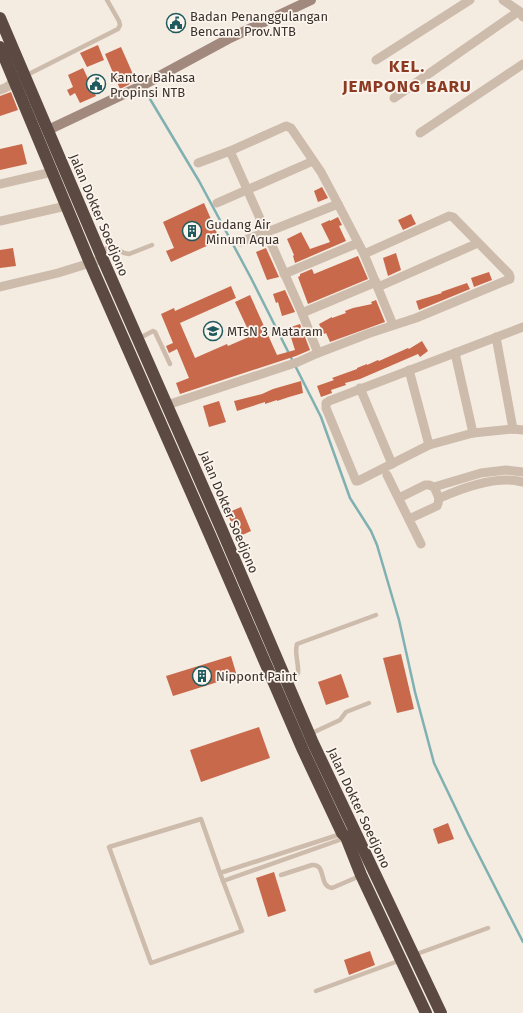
<svg xmlns="http://www.w3.org/2000/svg" width="523" height="1013" font-family="'Fira Sans',sans-serif">
<rect width="100%" height="100%" fill="#f4ebe1"/>
<g fill="none" stroke-linecap="round" stroke-linejoin="round">
<path stroke="#7fb0b2" stroke-width="2.5" d="M150 99 199 181 251 278 321 417 350 498 371 531 377 545 399 620 415 692 434 763 468 834 523 942"/>
</g>
<g fill="#c8694b">
<path d="M98 45 104 60 87 67 80 53Z"/>
<path d="M121 47 136 81 120 89 105 54Z"/>
<path d="M83 68 96 96 80 103 75 93 70 96 67 90 73 87 68 75Z"/>
<path d="M11 92 18 110 0 116V96Z"/>
<path d="M22 144 27 164 0 170V149Z"/>
<path d="M322 187 328 198 318 202 314 191Z"/>
<path d="M204 203 220 240 171 262 166 251 174 248 163 222Z"/>
<path d="M411 214 416 224 403 230 398 220Z"/>
<path d="M338 217 342 225 339 226 346 241 295 263 293 256 294 255 287 239 301 232 310 249 330 242 321 224 330 220V221Z"/>
<path d="M13 248 16 266 0 268V250Z"/>
<path d="M266 248 279 277 267 280 256 252Z"/>
<path d="M396 253 401 270 388 276 383 258Z"/>
<path d="M358 256 368 279 308 304 298 277 300 276V274L312 269 314 274Z"/>
<path d="M489 272 492 280 474 287 471 278Z"/>
<path d="M467 283 470 289 419 310 416 301 442 293 441 292Z"/>
<path d="M231 286 236 298 180 323 195 358 227 344 228 346 251 336 235 302 250 295 277 355 295 350 288 328 300 324 310 350 296 356 180 394 176 383 189 378 177 349 169 353 166 346 173 343 161 314 174 308 175 311Z"/>
<path d="M285 290 295 312 282 316 278 302 276 303 273 294Z"/>
<path d="M376 300 385 322 330 342 326 333 324 334 319 324 332 317V318L346 313 345 311 353 308 372 304 371 302Z"/>
<path d="M422 341 428 351 420 357 418 354 360 379 345 383 346 385 331 390 332 393 321 397 317 386 334 380 332 378 357 369V368L367 364V365L378 360 379 361 408 348 409 349Z"/>
<path d="M301 381 303 393 289 397 277 401V400L265 404V402L237 411 234 401 262 394 273 389Z"/>
<path d="M219 401 226 422 209 427 203 406Z"/>
<path d="M241 507 251 531 238 537 227 513Z"/>
<path d="M401 654 414 709 397 713 383 658Z"/>
<path d="M231 656 237 676 173 696 166 676Z"/>
<path d="M341 674 349 697 326 705 318 682Z"/>
<path d="M259 727 270 758 201 782 190 750Z"/>
<path d="M448 823 454 839 438 844 433 829Z"/>
<path d="M274 872 286 911 268 917 256 878Z"/>
<path d="M370 951 375 965 349 975 344 960Z"/>
</g>
<g fill="none" stroke-linecap="round" stroke-linejoin="round">
<g stroke="#cdbbac" stroke-width="4.5">
<path d="M25 76 118 29 120 25 119 21 107 0"/>
<path d="M100 251 110 247 115 248 124 253 129 254 152 245"/>
<path d="M138 339 153 331 155 332 170 364"/>
<path d="M287 681 298 673C299 663 294 653 297 644L376 615"/>
<path d="M310 734 340 720 346 712 369 703"/>
<path d="M220 873 242 931 151 963 109 847 201 819 220 873 341 834"/>
<path d="M281 875 312 865C327 864 318 886 332 888L360 876"/>
<path d="M223 881 345 838"/>
<path d="M414 955 488 928"/>
<path d="M316 991 401 960"/>
</g>
<g stroke="#cdbbac" stroke-width="9">
<path d="M503 0 519 11 523 17"/>
<path d="M376 60 470 0"/>
<path d="M0 90 7 87 14 81"/>
<path d="M394 98 519 11"/>
<path d="M420 133 523 64"/>
<path d="M198 163 230 151"/>
<path d="M0 184 52 172"/>
<path d="M217 203 313 161"/>
<path d="M0 221 66 206"/>
<path d="M240 242 266 232 230 151 286 126 291 128 321 172 338 204"/>
<path d="M284 274 358 243"/>
<path d="M0 287 58 273 103 259"/>
<path d="M378 287 478 243"/>
<path d="M302 313 376 282"/>
<path d="M523 327 329 401 326 403V408L356 481H358L429 445 473 433 513 429 523 430"/>
<path d="M496 337 513 429"/>
<path d="M318 353 302 313 266 232 275 229 333 206 338 204 364 254 393 325"/>
<path d="M455 353 473 433"/>
<path d="M409 370 429 445"/>
<path d="M360 388 392 464"/>
<path d="M167 405 298 362 318 353 370 333 416 318 510 279V277L509 274 453 217 449 216 364 254"/>
<path d="M387 475 421 544"/>
<path d="M434 487 481 473 506 470 523 472"/>
<path d="M399 498 425 485H429L434 487C437 494 441 498 437 506L409 519"/>
<path d="M440 498C460 489 484 480 507 480 512 480 518 481 523 482"/>
</g>
<path stroke="#a18a7d" stroke-width="10" d="M48 130 143 85 228 39 311 0"/>
<g stroke="#5c4a42" stroke-width="12">
<path d="M0 18 104 262 221 528 313 743 441 1013"/>
<path d="M0 47 90 263 209 533 303 750 342 833 346 837 361 875 426 1013"/>
</g>
</g>
<defs>
<g id="civic-ring" transform="scale(1)"><circle r="9.5" fill="#fbf5ee" stroke="#1f5a5e" stroke-width="1.5"/><path d="M-.6-6.5H3V-4.5H.6V-3L4-1V1h2V6H-6V1h2V-1L-.6-3ZM-1.2 2.5V6h2.4V2.5Z" fill="#1f5a5e"/></g>
<g id="building-ring" transform="scale(1)"><circle r="9.5" fill="#fbf5ee" stroke="#1f5a5e" stroke-width="1.5"/><path d="M-4-6H4V6H1V3H-1V6H-4ZM-2.5-4.3h1.7v1.8h-1.7ZM.8-4.3h1.7v1.8H.8ZM-2.5-1h1.7V.8h-1.7ZM.8-1h1.7V.8H.8Z" fill="#1f5a5e"/></g>
<g id="school-ring" transform="scale(1)"><circle r="9.5" fill="#fbf5ee" stroke="#1f5a5e" stroke-width="1.5"/><path d="M0-5L7-2L0 1L-7-2ZM-4 1L0 2.5L4 1V4Q0 6-4 4Z" fill="#1f5a5e"/></g>
</defs>
<g fill-rule="evenodd">
<use href="#civic-ring" x="176" y="23"/>
<use href="#civic-ring" x="96" y="84"/>
<use href="#building-ring" x="192" y="231"/>
<use href="#school-ring" x="213" y="331"/>
<use href="#building-ring" x="202" y="676"/>
</g>
<g text-anchor="middle" dominant-baseline="central" stroke-width="3.5" stroke-linejoin="round" paint-order="stroke">
<g font-size="13" fill="#3b302b" stroke="#fbf5ee" text-anchor="start">
<text x="190" y="16">Badan Penanggulangan<tspan x="190" dy="15">Bencana Prov.NTB</tspan></text>
<text x="110" y="77">Kantor Bahasa<tspan x="110" dy="15">Propinsi NTB</tspan></text>
<text x="206" y="224">Gudang Air<tspan x="206" dy="15">Minum Aqua</tspan></text>
<text x="227" y="331">MTsN 3 Mataram</text>
<text x="216" y="676">Nippont Paint</text>
</g>
<g font-size="13" fill="#3b302b" stroke="#fbf5ee">
<text transform="translate(99 215) rotate(67)">Jalan Dokter Soedjono</text>
<text transform="translate(229 512) rotate(67)">Jalan Dokter Soedjono</text>
<text transform="translate(359 808) rotate(65)">Jalan Dokter Soedjono</text>
</g>
<g font-size="17" font-weight="bold" letter-spacing="1" fill="#8c3b22" stroke="#fbf5ee">
<text x="407" y="66">KEL.<tspan x="407" dy="20">JEMPONG BARU</tspan></text>
</g>
</g>
</svg>
